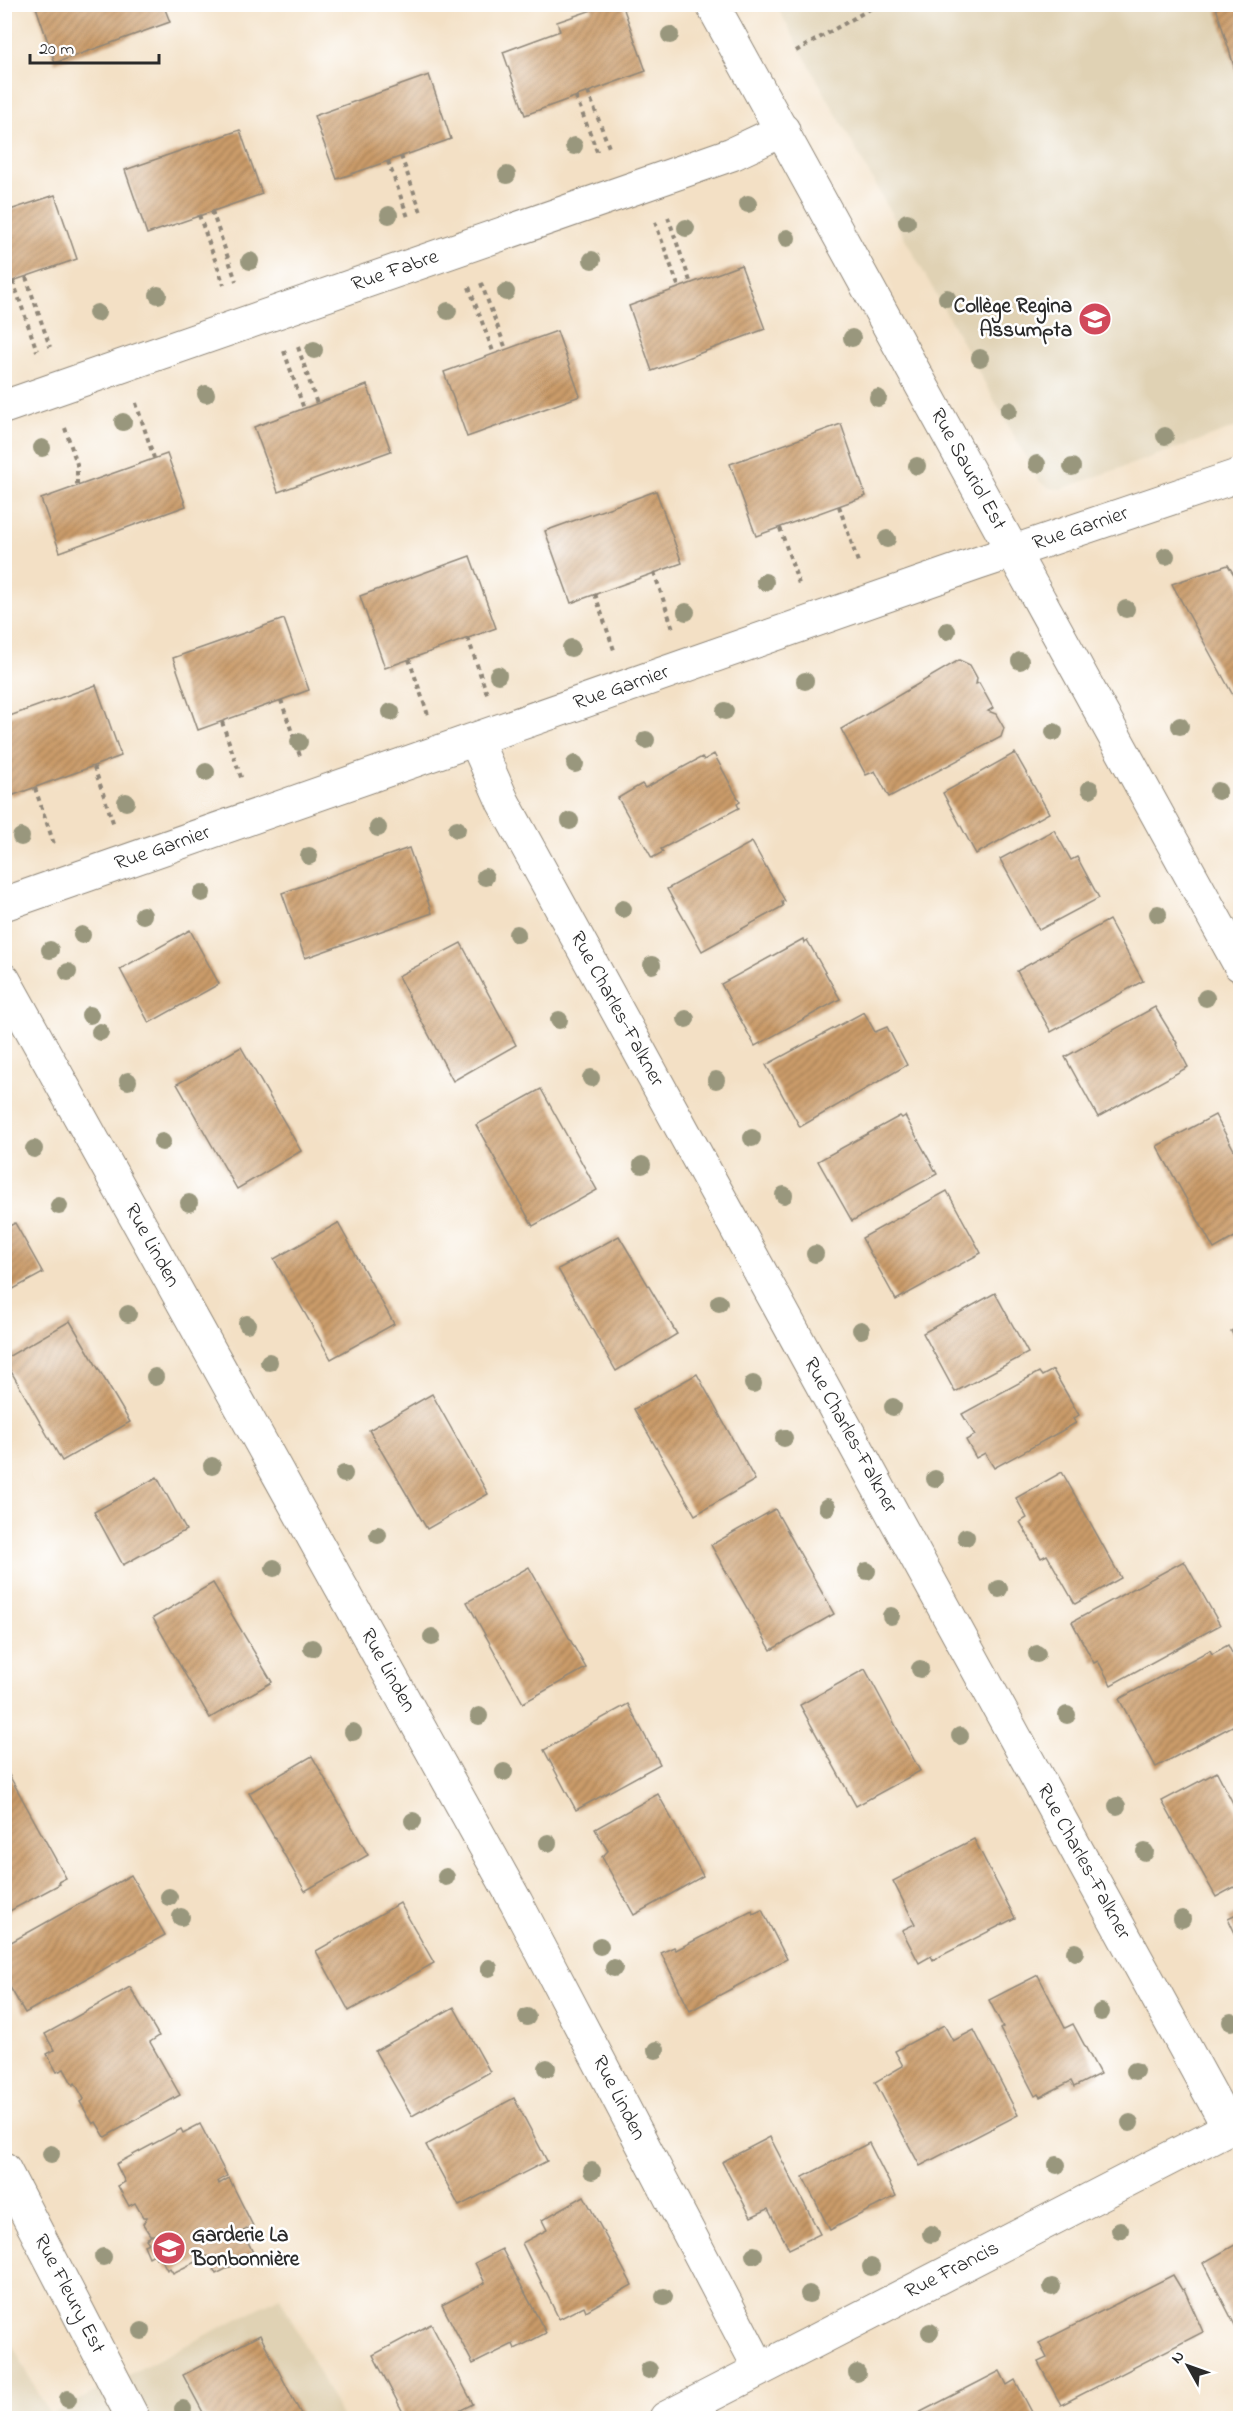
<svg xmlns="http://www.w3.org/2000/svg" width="1245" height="2423" font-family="'Indie Flower',sans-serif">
<defs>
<pattern id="building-hatch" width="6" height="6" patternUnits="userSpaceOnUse" patternTransform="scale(1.5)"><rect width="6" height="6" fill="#ca9b69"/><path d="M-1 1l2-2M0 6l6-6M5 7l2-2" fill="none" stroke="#a47f57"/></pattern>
</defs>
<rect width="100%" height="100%" fill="#fff"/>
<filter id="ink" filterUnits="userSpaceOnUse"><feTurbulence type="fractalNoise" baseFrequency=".0167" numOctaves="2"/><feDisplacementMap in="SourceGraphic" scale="12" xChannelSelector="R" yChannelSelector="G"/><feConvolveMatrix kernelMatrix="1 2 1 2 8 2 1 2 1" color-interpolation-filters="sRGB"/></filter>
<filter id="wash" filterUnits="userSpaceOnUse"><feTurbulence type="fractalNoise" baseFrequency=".008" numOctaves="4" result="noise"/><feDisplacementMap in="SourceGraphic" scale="24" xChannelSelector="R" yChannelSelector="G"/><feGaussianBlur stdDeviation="1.35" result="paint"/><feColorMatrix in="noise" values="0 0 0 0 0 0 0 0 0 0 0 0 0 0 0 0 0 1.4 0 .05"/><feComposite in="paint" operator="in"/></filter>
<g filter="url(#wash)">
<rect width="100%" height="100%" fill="#f3e0c5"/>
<g fill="#e0d2b4">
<path d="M776 5H1240V426L1061 489 1049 488 1039 481Z"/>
<path d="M280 2297 342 2418H5L4 2329 50 2415Z"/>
</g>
<g id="blocks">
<g fill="url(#building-hatch)">
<path d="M35 4H163L170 22 55 63Z"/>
<path d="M590 4H622L646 71 525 115 503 52 560 31 557 22 592 10Z"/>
<path d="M1215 4H1240V86Z"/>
<path d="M429 75 451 139 337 179 314 116Z"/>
<path d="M240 130 262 194 147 234 125 170Z"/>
<path d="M55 195 77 259 4 284V212Z"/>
<path d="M741 265 765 329 652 371 629 306Z"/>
<path d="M557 331 580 396 467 437 444 372Z"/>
<path d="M367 385 391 451 278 492 254 427Z"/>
<path d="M841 424 866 496 756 536 730 464Z"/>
<path d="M167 454 186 506 60 552 41 499Z"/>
<path d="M656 491 682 563 571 603 545 531Z"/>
<path d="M470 556 496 628 385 668 360 596Z"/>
<path d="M1228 565 1240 584V708L1172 584Z"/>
<path d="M284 619 309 690 198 730 173 658Z"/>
<path d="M959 660 970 665 977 678 976 684 979 683 993 708 988 711 996 714 1004 728 1001 737 889 797 875 771 866 775 841 729Z"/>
<path d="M96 685 121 756 11 796 4 778V718Z"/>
<path d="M1015 753 1049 813 976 854 943 793Z"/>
<path d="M714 754 740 802 737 804 739 808 661 849 663 852 652 858 618 798 642 784 645 788 702 757 704 760Z"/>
<path d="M1054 830 1071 860 1077 857 1099 898 1039 930 1000 859Z"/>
<path d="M752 842 785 901 782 902 783 906 702 951 667 889Z"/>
<path d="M409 848 432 913 305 958 282 893Z"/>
<path d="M1109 920 1143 981 1051 1032 1017 971Z"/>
<path d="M190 930 219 984 149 1023 120 969Z"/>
<path d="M803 939 804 943 807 940 840 999 755 1046 721 984Z"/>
<path d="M461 943 516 1045 453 1081 398 976Z"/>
<path d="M1155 1007 1177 1043 1176 1044 1188 1067 1098 1117 1065 1057Z"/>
<path d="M864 1012 875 1032 887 1027 907 1065 800 1127 766 1065Z"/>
<path d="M241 1047 301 1151 237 1189 177 1084Z"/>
<path d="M541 1089 597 1190 533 1226 476 1125Z"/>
<path d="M1215 1115 1240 1161V1234L1214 1249 1157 1146Z"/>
<path d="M900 1116 902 1118 905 1116 937 1174 852 1221 818 1161Z"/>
<path d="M947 1191 981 1253 896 1300 862 1238Z"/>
<path d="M15 1223 43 1273 4 1294V1229Z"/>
<path d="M338 1223 394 1324 331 1359 274 1259Z"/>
<path d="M619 1236 677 1334 616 1371 558 1269Z"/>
<path d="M995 1293 1028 1353 955 1392 923 1333Z"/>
<path d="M70 1321 130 1422 62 1461 4 1359Z"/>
<path d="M1240 1326V1348L1231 1331Z"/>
<path d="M1053 1370 1079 1415 1073 1419 1076 1423 994 1468 985 1453 976 1458 966 1440 975 1435 962 1414 1039 1372 1042 1376Z"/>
<path d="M697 1374 755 1480 695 1515 634 1409Z"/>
<path d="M432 1394 488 1494 427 1529 369 1430Z"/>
<path d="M1062 1472 1121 1578 1075 1604 1047 1555 1041 1558 1020 1522 1027 1518 1016 1498Z"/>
<path d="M157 1477 186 1530 123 1565 94 1512Z"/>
<path d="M775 1509 834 1614 771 1650 711 1545Z"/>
<path d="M1184 1561 1220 1625 1111 1685 1098 1661 1094 1663 1072 1622Z"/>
<path d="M529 1567 586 1668 523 1703 467 1602Z"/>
<path d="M213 1583 272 1682 210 1718 153 1618Z"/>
<path d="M1228 1645 1240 1669V1722L1156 1767 1119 1699 1210 1650 1212 1654Z"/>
<path d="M865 1669 920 1771 856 1806 800 1705Z"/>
<path d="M628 1704 660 1764 576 1810 544 1750Z"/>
<path d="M312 1756 368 1855 305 1891 249 1793Z"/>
<path d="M1217 1772 1240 1817V1884L1216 1897 1162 1801Z"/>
<path d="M9 1775 66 1878 58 1882 60 1884 4 1914V1777Z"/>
<path d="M658 1794 703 1876 634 1915 602 1857 608 1851 595 1829Z"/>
<path d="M974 1839 1015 1918 933 1960 931 1956 919 1963 902 1930 915 1924 893 1881Z"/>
<path d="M131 1875 165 1935 25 2013 4 1977V1946Z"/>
<path d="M400 1903 434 1963 349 2011 316 1951Z"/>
<path d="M762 1910 787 1959 690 2011 661 1953 674 1947 676 1950 752 1911 753 1914Z"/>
<path d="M1240 1912V1944L1228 1918Z"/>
<path d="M1038 1975 1065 2028 1073 2024 1100 2074 1074 2087 1071 2081 1040 2097 1038 2094 1035 2096 1000 2029 1003 2027 989 2000Z"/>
<path d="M130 1987 159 2036 150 2042 180 2095 105 2137 96 2122 93 2124 80 2102 84 2099 75 2083 73 2085 64 2069 57 2072 47 2054 54 2050 45 2034Z"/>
<path d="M454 2007 490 2072 412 2116 375 2051Z"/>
<path d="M944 2025 953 2041 974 2030 1018 2115 920 2166 875 2082 903 2066 895 2051Z"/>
<path d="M514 2098 547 2161 459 2206 426 2145Z"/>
<path d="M200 2124 227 2176 218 2181 219 2184 229 2178 253 2226 243 2231 254 2255 216 2274 207 2256 173 2273 170 2268 167 2270 161 2258 163 2255 156 2258 154 2254 149 2257 144 2245 149 2243 146 2239 153 2235H150L143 2224 147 2217H143L135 2203 129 2206 118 2186 125 2182 116 2164 181 2129 183 2133Z"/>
<path d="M770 2137 820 2234 789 2249 768 2209 751 2217 722 2162Z"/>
<path d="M869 2143 896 2196 830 2230 803 2177Z"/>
<path d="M584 2196 632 2285 586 2311 584 2306 559 2319 522 2243 547 2230 542 2220Z"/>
<path d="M1240 2242V2335L1203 2263Z"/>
<path d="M502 2249 546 2333 515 2349 513 2344 473 2364 442 2305 485 2283 475 2263Z"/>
<path d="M1173 2275 1182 2290 1184 2289 1203 2332 1061 2405 1038 2362 1047 2358 1039 2343Z"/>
<path d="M431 2324 473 2404 445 2418H406L373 2355Z"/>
<path d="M260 2335 303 2418H206L183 2375Z"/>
<path d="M1000 2371 1007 2385 1015 2380 1035 2418H909Z"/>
</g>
</g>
</g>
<g filter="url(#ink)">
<use href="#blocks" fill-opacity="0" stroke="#8f8678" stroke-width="1.5"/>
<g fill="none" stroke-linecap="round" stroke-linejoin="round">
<g stroke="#8f8678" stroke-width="35">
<g id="street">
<path id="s1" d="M712 4 1240 965"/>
<path id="s2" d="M4 407 692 168 732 154 783 130"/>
<path id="s3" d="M476 741 503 802 1229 2128"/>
<path id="s4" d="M4 904 976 564 1240 475"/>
<path id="s5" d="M4 980 516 1902 760 2369"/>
<path id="s6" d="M666 2418 1240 2122"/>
</g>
</g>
<g stroke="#8f8678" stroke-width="35">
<g id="secondary">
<path id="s7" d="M4 2169 133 2418"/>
</g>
</g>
<g stroke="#8f8678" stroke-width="4" stroke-dasharray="4.5 4.5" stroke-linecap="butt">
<path d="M796 51 879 4"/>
<path d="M588 92 610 150"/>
<path d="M576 97 598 154"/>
<path d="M401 156 422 215"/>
<path d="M388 161 409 220"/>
<path d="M212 211 236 281"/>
<path d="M199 215 224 285"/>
<path d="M668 217 691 284"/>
<path d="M655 222 679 288"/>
<path d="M26 277 50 347"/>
<path d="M13 281 37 351"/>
<path d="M481 283 506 349"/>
<path d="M469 287 494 354"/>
<path d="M298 347 317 404"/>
<path d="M284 351 304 409"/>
<path d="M136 403 154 458"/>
<path d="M65 428 77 464V486"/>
<path d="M839 506 859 565"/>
<path d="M780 528 799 584"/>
<path d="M654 572 673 629"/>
<path d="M595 594 614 650"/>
<path d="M468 638 487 694"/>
<path d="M409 659 428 715"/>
<path d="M281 700 301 759"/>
<path d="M222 722 242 780"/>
<path d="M94 767 114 825"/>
<path d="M35 788 54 844"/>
</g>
<use href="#street" stroke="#fff" stroke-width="33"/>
<use href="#secondary" stroke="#fff" stroke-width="33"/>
</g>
<g fill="#99977d">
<circle cx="670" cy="35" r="9"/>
<circle cx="574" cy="146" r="9"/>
<circle cx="507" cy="175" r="9"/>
<circle cx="748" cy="204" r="9"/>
<circle cx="389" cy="215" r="9"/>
<circle cx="907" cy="222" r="9"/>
<circle cx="686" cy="228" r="9"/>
<circle cx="787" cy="238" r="9"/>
<circle cx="592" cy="260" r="9"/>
<circle cx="250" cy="261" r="9"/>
<circle cx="506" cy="292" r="9"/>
<circle cx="158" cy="295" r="9"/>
<circle cx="947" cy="298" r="9"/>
<circle cx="448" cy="311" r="9"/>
<circle cx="97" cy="313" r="9"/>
<circle cx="852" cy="338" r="9"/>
<circle cx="314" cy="350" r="9"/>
<circle cx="980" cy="358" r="9"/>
<circle cx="206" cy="394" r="9"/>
<circle cx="878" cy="398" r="9"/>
<circle cx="1009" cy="410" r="9"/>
<circle cx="123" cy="422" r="9"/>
<circle cx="1165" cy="436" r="9"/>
<circle cx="42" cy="448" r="9"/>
<circle cx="1037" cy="464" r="9"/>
<circle cx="917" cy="466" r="9"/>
<circle cx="1072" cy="467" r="9"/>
<circle cx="887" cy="539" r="9"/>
<circle cx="1166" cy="556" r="9"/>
<circle cx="765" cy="582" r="9"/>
<circle cx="1126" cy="609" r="9"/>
<circle cx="686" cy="612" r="9"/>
<circle cx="947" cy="631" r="9"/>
<circle cx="571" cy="648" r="9"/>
<circle cx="1020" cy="661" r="9"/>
<circle cx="498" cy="675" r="9"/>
<circle cx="805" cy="681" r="9"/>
<circle cx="725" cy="711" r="9"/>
<circle cx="391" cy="712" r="9"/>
<circle cx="1180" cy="726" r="9"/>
<circle cx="1054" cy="732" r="9"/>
<circle cx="646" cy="740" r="9"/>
<circle cx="299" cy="742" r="9"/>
<circle cx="575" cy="764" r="9"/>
<circle cx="206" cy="772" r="9"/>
<circle cx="1090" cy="789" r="9"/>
<circle cx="1218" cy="791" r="9"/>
<circle cx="126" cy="802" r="9"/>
<circle cx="570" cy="821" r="9"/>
<circle cx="378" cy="828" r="9"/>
<circle cx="457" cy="829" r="9"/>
<circle cx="21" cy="837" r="9"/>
<circle cx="309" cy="856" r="9"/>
<circle cx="485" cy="877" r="9"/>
<circle cx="202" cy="893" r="9"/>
<circle cx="623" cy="909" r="9"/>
<circle cx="1158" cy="914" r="9"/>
<circle cx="143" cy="915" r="9"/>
<circle cx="517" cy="934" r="9"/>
<circle cx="82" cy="935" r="9"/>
<circle cx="50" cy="950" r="9"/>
<circle cx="652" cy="965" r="9"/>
<circle cx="68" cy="972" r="9"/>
<circle cx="1206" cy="998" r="9"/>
<circle cx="90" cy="1015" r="9"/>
<circle cx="686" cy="1019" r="9"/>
<circle cx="559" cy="1020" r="9"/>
<circle cx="100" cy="1032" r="9"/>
<circle cx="591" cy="1078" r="9"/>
<circle cx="716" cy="1080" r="9"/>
<circle cx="128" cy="1081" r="9"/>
<circle cx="752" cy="1138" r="9"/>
<circle cx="162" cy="1142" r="9"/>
<circle cx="34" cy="1149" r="9"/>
<circle cx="642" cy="1165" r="9"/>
<circle cx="784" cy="1195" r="9"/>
<circle cx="189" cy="1203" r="9"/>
<circle cx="59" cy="1206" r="9"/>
<circle cx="815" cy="1254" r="9"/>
<circle cx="719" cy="1303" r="9"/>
<circle cx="128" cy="1314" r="9"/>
<circle cx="247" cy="1324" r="9"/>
<circle cx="861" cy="1330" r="9"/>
<circle cx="269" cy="1362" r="9"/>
<circle cx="155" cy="1377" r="9"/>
<circle cx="753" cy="1384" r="9"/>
<circle cx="893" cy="1407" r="9"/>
<circle cx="784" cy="1438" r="9"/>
<circle cx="212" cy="1466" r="9"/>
<circle cx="344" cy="1474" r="9"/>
<circle cx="935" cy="1479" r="9"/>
<circle cx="827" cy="1507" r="9"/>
<circle cx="378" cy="1535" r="9"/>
<circle cx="966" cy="1537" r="9"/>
<circle cx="274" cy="1568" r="9"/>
<circle cx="867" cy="1571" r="9"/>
<circle cx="999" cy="1589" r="9"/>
<circle cx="891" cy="1616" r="9"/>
<circle cx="432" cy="1637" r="9"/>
<circle cx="312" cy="1648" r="9"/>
<circle cx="1037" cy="1654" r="9"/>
<circle cx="920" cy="1669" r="9"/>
<circle cx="1067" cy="1715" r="9"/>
<circle cx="479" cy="1716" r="9"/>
<circle cx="353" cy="1732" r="9"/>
<circle cx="960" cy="1736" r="9"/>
<circle cx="504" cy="1772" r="9"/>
<circle cx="1117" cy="1806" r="9"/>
<circle cx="413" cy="1821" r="9"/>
<circle cx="548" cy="1843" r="9"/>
<circle cx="1145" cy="1852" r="9"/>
<circle cx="446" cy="1877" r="9"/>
<circle cx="169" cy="1897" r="9"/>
<circle cx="181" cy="1917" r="9"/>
<circle cx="1182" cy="1919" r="9"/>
<circle cx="600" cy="1946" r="9"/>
<circle cx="1075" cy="1952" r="9"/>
<circle cx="489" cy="1968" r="9"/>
<circle cx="614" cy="1968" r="9"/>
<circle cx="1101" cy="2012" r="9"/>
<circle cx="527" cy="2017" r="9"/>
<circle cx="1231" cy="2022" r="9"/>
<circle cx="656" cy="2050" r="9"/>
<circle cx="547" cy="2068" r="9"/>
<circle cx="1135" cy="2071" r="9"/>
<circle cx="1130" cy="2123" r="9"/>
<circle cx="51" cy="2154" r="9"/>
<circle cx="1057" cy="2165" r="9"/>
<circle cx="592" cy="2171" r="9"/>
<circle cx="1120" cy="2230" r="9"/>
<circle cx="931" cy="2234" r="9"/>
<circle cx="754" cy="2255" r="9"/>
<circle cx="103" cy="2257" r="9"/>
<circle cx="871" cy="2267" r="9"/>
<circle cx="1052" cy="2287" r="9"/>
<circle cx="809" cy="2294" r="9"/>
<circle cx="664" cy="2297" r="9"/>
<circle cx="142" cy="2331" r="9"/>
<circle cx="930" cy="2332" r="9"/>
<circle cx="649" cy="2370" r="9"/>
<circle cx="857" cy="2373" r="9"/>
<circle cx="68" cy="2399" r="9"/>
<circle cx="183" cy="2409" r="9"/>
</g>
</g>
<defs>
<g id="school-disc" transform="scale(1.725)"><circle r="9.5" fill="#d1495b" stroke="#fff"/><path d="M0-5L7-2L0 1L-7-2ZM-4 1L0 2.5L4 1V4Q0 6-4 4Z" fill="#fff"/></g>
</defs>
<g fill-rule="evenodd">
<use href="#school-disc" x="1095" y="319"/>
<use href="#school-disc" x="169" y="2248"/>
</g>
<g text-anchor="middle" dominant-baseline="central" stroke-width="5" stroke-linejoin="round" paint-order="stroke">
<g font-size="21" fill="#2b2b2b" stroke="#fff">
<text stroke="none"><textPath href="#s2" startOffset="414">Rue Fabre</textPath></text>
<text stroke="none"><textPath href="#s1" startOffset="531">Rue Sauriol Est</textPath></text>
<text stroke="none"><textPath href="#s4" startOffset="1140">Rue Garnier</textPath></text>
<text stroke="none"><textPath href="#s4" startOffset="654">Rue Garnier</textPath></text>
<text stroke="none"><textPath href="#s4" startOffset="168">Rue Garnier</textPath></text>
<text stroke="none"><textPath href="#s3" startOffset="303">Rue Charles-Falkner</textPath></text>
<text stroke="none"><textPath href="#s5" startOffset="304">Rue Linden</textPath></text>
<text stroke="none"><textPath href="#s3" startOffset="789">Rue Charles-Falkner</textPath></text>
<text stroke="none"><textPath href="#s5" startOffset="790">Rue Linden</textPath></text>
<text stroke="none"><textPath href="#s3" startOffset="1275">Rue Charles-Falkner</textPath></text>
<text stroke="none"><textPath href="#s5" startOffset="1276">Rue Linden</textPath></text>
<text stroke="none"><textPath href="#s6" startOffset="322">Rue Francis</textPath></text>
<text stroke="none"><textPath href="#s7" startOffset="141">Rue Fleury Est</textPath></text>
</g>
<g font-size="21" font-weight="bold" fill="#2b2b2b" stroke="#fff" text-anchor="end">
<text x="1072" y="307">Collège Regina<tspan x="1072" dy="24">Assumpta</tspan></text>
<text x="192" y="2236" text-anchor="start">Garderie La<tspan x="192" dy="24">Bonbonnière</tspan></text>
</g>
</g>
<rect width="1245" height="2423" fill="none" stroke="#fff" stroke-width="24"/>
<g transform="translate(1188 2366) rotate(310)" stroke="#ffffff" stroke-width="4.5" paint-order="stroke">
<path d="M0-4.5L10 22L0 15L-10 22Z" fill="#2b2b2b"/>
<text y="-9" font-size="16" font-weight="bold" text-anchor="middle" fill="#2b2b2b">N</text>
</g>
<path d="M30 54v9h129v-9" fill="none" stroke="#2b2b2b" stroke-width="3"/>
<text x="39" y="54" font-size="18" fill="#2b2b2b" stroke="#ffffff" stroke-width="4.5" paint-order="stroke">20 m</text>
</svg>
